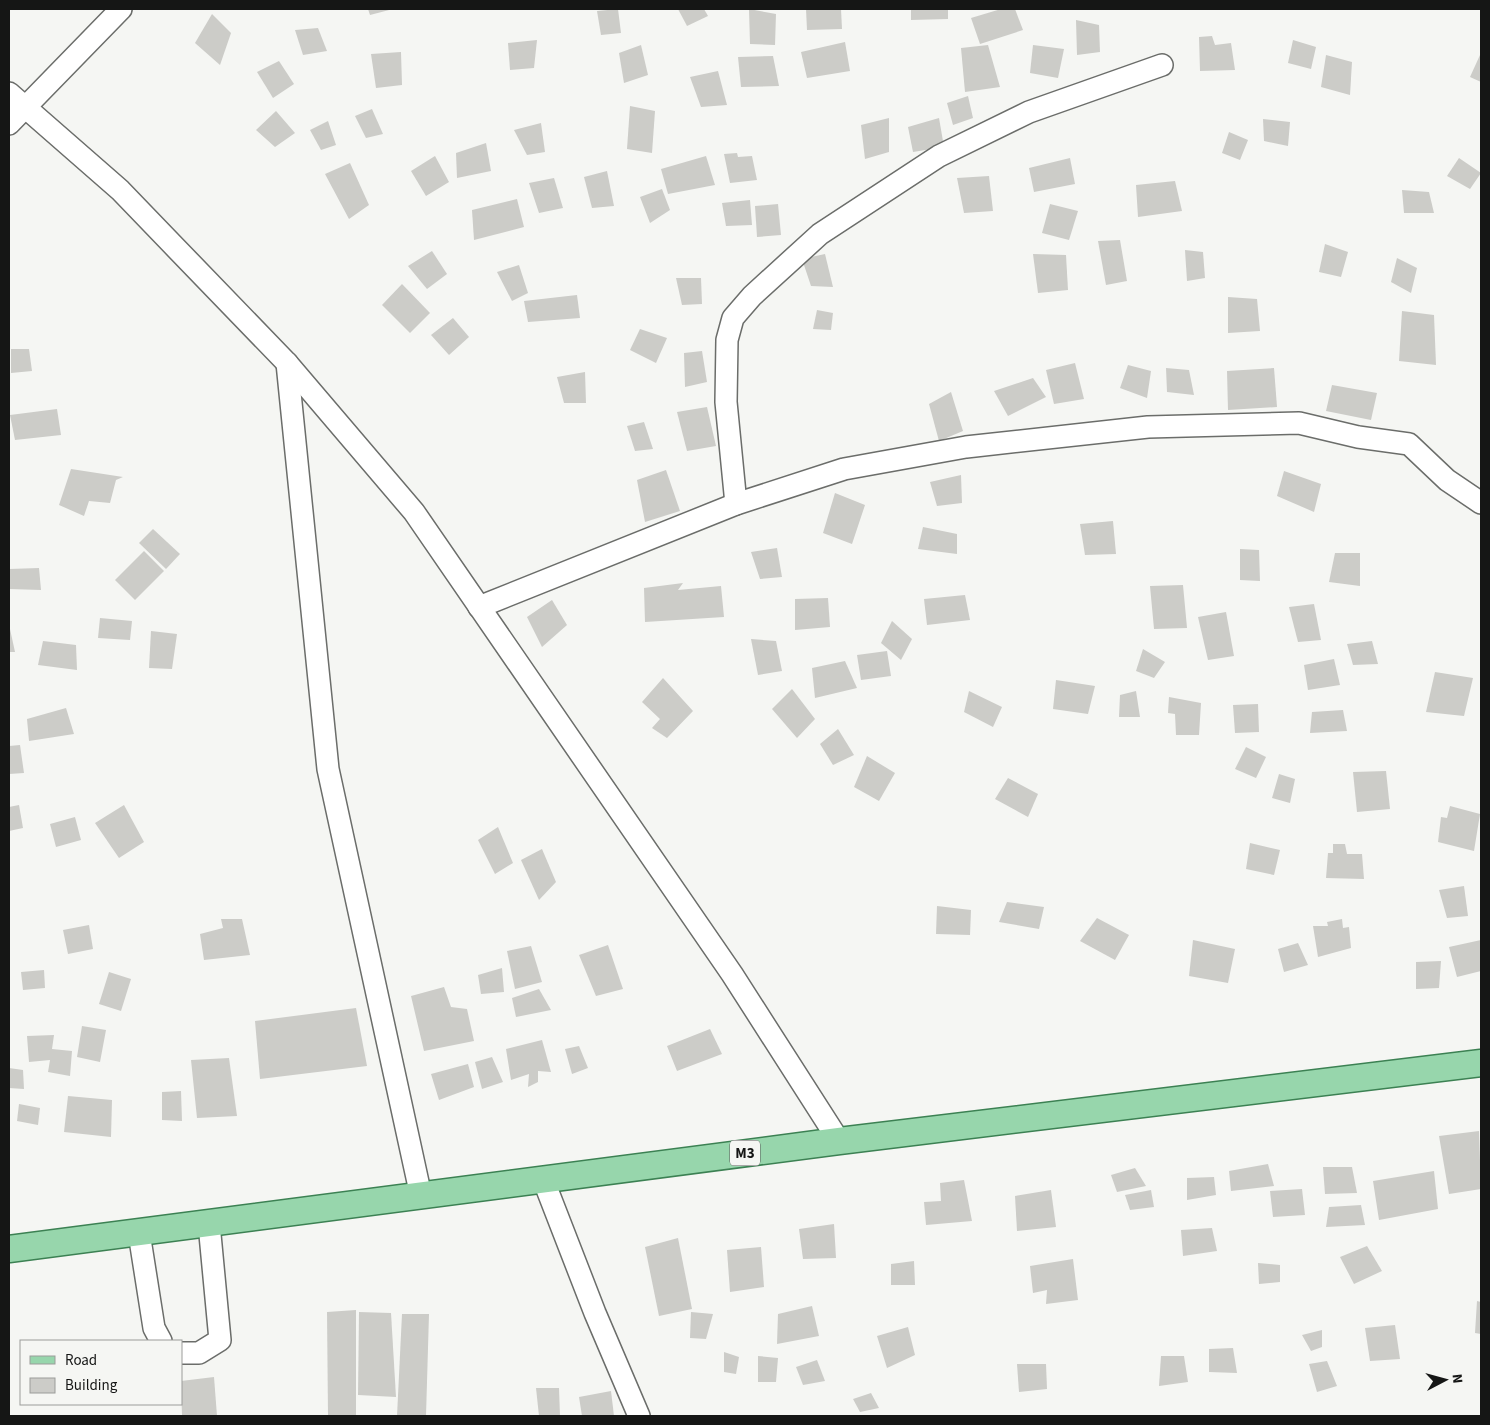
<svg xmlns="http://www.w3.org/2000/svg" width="1490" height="1425" font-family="'Source Sans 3',sans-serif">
<rect width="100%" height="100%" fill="#f5f6f3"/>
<g fill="#ccccc8">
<path d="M368 9H393L370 15Z"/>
<path d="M618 9 621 33 601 35 597 11Z"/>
<path d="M678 9H704L708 16 687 26Z"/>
<path d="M749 9 776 14 775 45 750 44Z"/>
<path d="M806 9H841L842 29 807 30Z"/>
<path d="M911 9H948V19L911 20Z"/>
<path d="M1001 9H1015L1023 30 980 44 971 18Z"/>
<path d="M212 14 231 33 220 65 195 43Z"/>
<path d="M1076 20 1099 25 1100 52 1077 55Z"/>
<path d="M318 28 327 51 303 55 295 30Z"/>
<path d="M1212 36 1215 45 1231 43 1235 70 1200 71 1199 37Z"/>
<path d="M537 40 534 68 510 70 508 43Z"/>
<path d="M1293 40 1316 47 1311 69 1288 63Z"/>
<path d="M845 42 850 71 807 78 801 52Z"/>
<path d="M641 45 648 75 624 83 619 53Z"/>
<path d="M988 45 1000 87 965 92 961 48Z"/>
<path d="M1033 45 1064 49 1058 78 1030 73Z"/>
<path d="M401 52 402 85 376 88 371 54Z"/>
<path d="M1326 55 1352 62 1350 95 1321 87Z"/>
<path d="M1480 55 1481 56V82L1470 77Z"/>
<path d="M773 56 779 86 741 87 738 57Z"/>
<path d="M279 61 294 84 273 98 257 72Z"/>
<path d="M718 71 727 105 701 107 690 77Z"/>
<path d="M968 96 973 118 953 125 947 103Z"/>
<path d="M630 106 655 111 652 153 627 149Z"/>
<path d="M372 109 383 134 366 138 355 116Z"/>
<path d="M276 111 295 133 275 147 256 130Z"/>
<path d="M889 118V152L865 159 861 125Z"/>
<path d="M939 118 944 147 913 152 908 127Z"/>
<path d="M1263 119 1290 122 1288 146 1264 141Z"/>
<path d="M328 121 336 145 321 150 310 130Z"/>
<path d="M541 123 545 152 527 155 514 130Z"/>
<path d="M1229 132 1248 140 1240 160 1222 153Z"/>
<path d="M486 143 491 171 457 178 456 153Z"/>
<path d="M737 153 738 157 752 156 757 180 730 183 724 154Z"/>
<path d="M435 156 449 182 426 196 411 171Z"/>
<path d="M706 156 715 185 668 194 661 169Z"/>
<path d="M1070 158 1075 184 1034 192 1029 168Z"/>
<path d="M1459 158 1481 173 1470 189 1447 176Z"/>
<path d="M350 163 369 205 349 219 325 174Z"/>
<path d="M607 171 614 206 592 208 584 177Z"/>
<path d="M989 176 993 211 964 213 957 178Z"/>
<path d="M554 178 563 208 539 213 529 183Z"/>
<path d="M1175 181 1182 211 1138 217 1136 185Z"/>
<path d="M662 189 670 210 650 223 640 197Z"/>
<path d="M1402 190 1429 192 1434 213H1404Z"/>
<path d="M517 199 524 227 474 240 472 210Z"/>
<path d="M750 200 752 225 726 226 722 203Z"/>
<path d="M778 204 781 235 757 237 755 206Z"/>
<path d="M1050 204 1078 211 1069 240 1042 233Z"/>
<path d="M1120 240 1127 281 1106 285 1098 241Z"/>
<path d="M1325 244 1348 252 1341 277 1319 272Z"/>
<path d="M1185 250 1203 252 1205 278 1187 281Z"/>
<path d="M432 251 447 274 427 289 408 266Z"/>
<path d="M825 254 833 287 811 286 802 259Z"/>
<path d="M1033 254 1066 255 1068 290 1038 293Z"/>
<path d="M1397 258 1417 268 1411 293 1391 282Z"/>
<path d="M519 265 528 293 512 301 497 272Z"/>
<path d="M676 278H701L702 304 682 305Z"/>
<path d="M402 284 430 313 410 333 382 305Z"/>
<path d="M577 295 580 318 528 322 524 301Z"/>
<path d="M1228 297 1257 299 1260 331 1228 333Z"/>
<path d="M817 310 833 313 831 330 813 329Z"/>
<path d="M1402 311 1434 315 1436 365 1399 361Z"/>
<path d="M453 318 469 337 449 355 431 335Z"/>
<path d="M640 329 667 338 656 363 630 350Z"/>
<path d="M11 349H29L32 371 11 373Z"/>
<path d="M702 351 707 382 685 387 684 353Z"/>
<path d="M1075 363 1084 399 1054 404 1046 370Z"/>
<path d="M1128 365 1151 371 1147 398 1120 388Z"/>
<path d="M1166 368 1189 370 1194 395 1167 392Z"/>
<path d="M1274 368 1277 407 1228 410 1227 371Z"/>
<path d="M585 372 586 403H564L557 377Z"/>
<path d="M1033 378 1046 397 1008 416 994 391Z"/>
<path d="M1332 385 1377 393 1371 420 1326 411Z"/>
<path d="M951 392 963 431 939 441 929 404Z"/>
<path d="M707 407 716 446 687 451 677 412Z"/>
<path d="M57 409 61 435 15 440 10 415Z"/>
<path d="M644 422 653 449 635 451 627 426Z"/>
<path d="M71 469 123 477 116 480 110 503 89 501 84 516 59 505Z"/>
<path d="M666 470 680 511 645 522 637 480Z"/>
<path d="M1284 471 1321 484 1314 512 1277 496Z"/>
<path d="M961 475 962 503 937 506 930 482Z"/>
<path d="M835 493 865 505 852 544 823 533Z"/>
<path d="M1113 521 1116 554 1085 555 1080 524Z"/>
<path d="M923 527 957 534V554L918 549Z"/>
<path d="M153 529 180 554 166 569 139 543Z"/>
<path d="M777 548 782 577 760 579 751 552Z"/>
<path d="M1240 549 1259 550 1260 581 1240 580Z"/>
<path d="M144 551 164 571 135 600 115 580Z"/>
<path d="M1335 553H1360V586L1329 582Z"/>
<path d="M39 568 41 590 9 589V569Z"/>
<path d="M683 583 678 590 721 586 724 617 645 622 644 588Z"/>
<path d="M1183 585 1187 628 1154 629 1150 586Z"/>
<path d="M965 595 970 620 927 625 924 599Z"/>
<path d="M828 598 830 627 795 630V599Z"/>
<path d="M552 600 567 625 542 647 527 617Z"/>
<path d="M1314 604 1321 640 1298 642 1289 607Z"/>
<path d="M1226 612 1234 656 1208 660 1198 617Z"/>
<path d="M100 618 132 621 130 640 98 638Z"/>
<path d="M892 621 912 639 901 660 881 643Z"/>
<path d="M9 629H10L15 652H9Z"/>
<path d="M151 631 177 634 172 669 149 668Z"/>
<path d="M751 639 776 641 782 671 758 675Z"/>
<path d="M43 641 76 645 77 670 38 665Z"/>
<path d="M1372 641 1378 664 1353 665 1347 644Z"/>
<path d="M1143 649 1165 662 1154 678 1136 671Z"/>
<path d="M887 651 891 676 861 680 857 655Z"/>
<path d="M1334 659 1340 685 1308 690 1304 665Z"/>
<path d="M845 661 857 688 815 698 812 668Z"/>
<path d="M1435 672 1473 678 1464 716 1426 712Z"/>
<path d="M663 678 693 711 667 738 652 728 660 719 642 702Z"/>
<path d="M1056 680 1095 686 1088 714 1053 709Z"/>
<path d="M792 689 815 719 797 738 772 709Z"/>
<path d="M969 691 1002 707 993 727 964 712Z"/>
<path d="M1136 691 1140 717H1119L1120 695Z"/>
<path d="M1169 697 1201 703 1199 735H1176L1175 714 1168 713Z"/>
<path d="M1258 704 1259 732 1235 733 1233 705Z"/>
<path d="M66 708 74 734 29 741 27 719Z"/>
<path d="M1343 710 1347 731 1310 733 1312 712Z"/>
<path d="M838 729 854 755 833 765 820 744Z"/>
<path d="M20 745 24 773 9 774V746Z"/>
<path d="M1246 747 1266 757 1256 778 1235 769Z"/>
<path d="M867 756 895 773 879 801 854 787Z"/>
<path d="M1386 771 1390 809 1357 812 1353 772Z"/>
<path d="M1279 774 1295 779 1290 803 1272 798Z"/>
<path d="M1008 778 1038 794 1028 817 995 799Z"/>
<path d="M19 805 23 828 9 831V807Z"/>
<path d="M124 805 144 842 119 858 95 823Z"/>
<path d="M1450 806 1480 814 1474 851 1438 842 1441 817 1447 818Z"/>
<path d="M75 817 81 840 56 847 50 824Z"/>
<path d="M498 827 513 863 495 874 478 840Z"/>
<path d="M1250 843 1280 850 1274 875 1246 869Z"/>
<path d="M1333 844H1345L1347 854H1362L1364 879 1326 878 1328 853H1333Z"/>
<path d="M542 849 556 882 539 900 521 860Z"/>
<path d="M1464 886 1468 916 1447 918 1439 890Z"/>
<path d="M1007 902 1044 907 1039 929 999 922Z"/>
<path d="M937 906 971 910 970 935 936 934Z"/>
<path d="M1097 918 1129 935 1115 960 1080 941Z"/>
<path d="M221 919H242L250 955 204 960 200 934 223 928Z"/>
<path d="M1342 919 1343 928 1349 927 1351 948 1318 957 1313 926H1328L1327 922Z"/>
<path d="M89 925 93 949 68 954 63 930Z"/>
<path d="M1193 940 1235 949 1228 983 1189 976Z"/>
<path d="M1481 940V971L1457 977 1449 947Z"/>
<path d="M1298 943 1308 965 1284 972 1278 949Z"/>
<path d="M608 945 623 989 596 996 579 955Z"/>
<path d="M531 946 542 982 515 989 507 951Z"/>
<path d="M1441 961 1439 988 1416 989V962Z"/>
<path d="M502 968 504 992 481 994 478 975Z"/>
<path d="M44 970 45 988 23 990 21 972Z"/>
<path d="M109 972 131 979 121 1011 99 1004Z"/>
<path d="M444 987 451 1007 467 1009 474 1041 424 1051 411 996Z"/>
<path d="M539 989 551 1010 516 1017 512 998Z"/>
<path d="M356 1008 367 1066 260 1079 255 1021Z"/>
<path d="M82 1026 106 1030 100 1062 77 1057Z"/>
<path d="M710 1029 722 1054 677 1071 667 1046Z"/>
<path d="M54 1035 52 1049 72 1051 70 1076 48 1072 50 1060 29 1062 27 1036Z"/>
<path d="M542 1040 551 1072 538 1071V1082L528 1087 529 1074 511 1080 506 1049Z"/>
<path d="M579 1046 588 1068 572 1074 565 1049Z"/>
<path d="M492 1057 503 1082 482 1089 475 1062Z"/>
<path d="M229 1058 237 1116 197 1118 191 1060Z"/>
<path d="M468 1064 474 1087 439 1100 431 1074Z"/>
<path d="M9 1068 23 1070 24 1089 9 1088Z"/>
<path d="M181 1091 182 1121 162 1120V1092Z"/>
<path d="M68 1096 112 1100 111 1137 64 1132Z"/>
<path d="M19 1104 40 1108 38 1125 17 1121Z"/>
<path d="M1479 1131 1481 1189 1449 1194 1439 1136Z"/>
<path d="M1268 1164 1274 1186 1231 1191 1229 1171Z"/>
<path d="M1323 1167H1352L1357 1193 1325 1194Z"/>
<path d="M1135 1168 1146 1186 1117 1192 1111 1175Z"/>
<path d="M1434 1171 1438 1209 1379 1220 1373 1181Z"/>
<path d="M1214 1177 1216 1195 1187 1200V1178Z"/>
<path d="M964 1180 972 1221 926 1225 924 1202 941 1201 940 1183Z"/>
<path d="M1302 1189 1305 1215 1273 1217 1270 1191Z"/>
<path d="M1051 1190 1056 1227 1017 1231 1015 1196Z"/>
<path d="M1151 1190 1154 1207 1130 1210 1125 1195Z"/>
<path d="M1361 1205 1365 1225 1326 1227 1329 1207Z"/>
<path d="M834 1224 836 1258 803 1259 799 1229Z"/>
<path d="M1212 1228 1217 1251 1183 1256 1181 1230Z"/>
<path d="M678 1238 692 1309 659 1316 645 1247Z"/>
<path d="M1367 1246 1382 1271 1354 1284 1340 1257Z"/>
<path d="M761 1247 764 1287 730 1292 727 1250Z"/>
<path d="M1073 1259 1078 1300 1046 1304 1047 1290 1033 1293 1030 1266Z"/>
<path d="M914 1261 915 1285H891V1264Z"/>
<path d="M1258 1263 1280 1265V1282L1259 1284Z"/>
<path d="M1477 1301 1481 1302V1334L1475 1333Z"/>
<path d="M812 1306 819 1336 777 1344 778 1314Z"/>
<path d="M356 1310V1416H328L327 1312Z"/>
<path d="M359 1312 391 1313 396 1397 358 1395Z"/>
<path d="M691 1312 713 1314 706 1339 690 1338Z"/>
<path d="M402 1314H429L426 1416H397Z"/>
<path d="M1395 1325 1400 1359 1370 1361 1365 1328Z"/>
<path d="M908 1327 915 1355 887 1368 877 1336Z"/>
<path d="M1322 1330V1347L1311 1351 1302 1335Z"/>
<path d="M1233 1348 1237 1373 1209 1372V1349Z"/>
<path d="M724 1352 739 1357 736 1374 724 1372Z"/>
<path d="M758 1356 778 1358 776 1382H758Z"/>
<path d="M1161 1356H1184L1188 1382 1159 1386Z"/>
<path d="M817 1360 825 1381 803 1385 796 1367Z"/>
<path d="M1327 1361 1337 1386 1317 1392 1309 1364Z"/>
<path d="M1017 1364H1046L1047 1389 1019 1392Z"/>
<path d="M214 1377 217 1416H182L181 1381Z"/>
<path d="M536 1388H559L560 1416H539Z"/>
<path d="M611 1391 614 1416H582L579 1397Z"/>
<path d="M871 1393 879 1408 860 1412 853 1399Z"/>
</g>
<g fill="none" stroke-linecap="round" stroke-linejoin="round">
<g stroke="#6b6d6a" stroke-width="24">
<g id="minor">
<path d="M9 93 120 190 173 245 287 363 414 512 732 974 839 1141"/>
<path d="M9 124 121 9"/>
<path d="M287 363 328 769 421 1196"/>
<path d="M736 504 726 402 727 340 733 318 752 296 820 234 939 156 1029 112 1162 65"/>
<path d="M479 607 736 504 844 469 966 447 1148 427 1299 423 1358 437 1409 444 1447 480 1481 503"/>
<path d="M543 1179 595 1313 639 1416"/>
<path d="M139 1233 154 1328 161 1341"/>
<path d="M181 1353H199L220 1340 209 1224"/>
</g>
</g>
<g stroke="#3c8153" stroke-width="29">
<path id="major" d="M9 1249 839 1141 1481 1063"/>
</g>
<use href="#minor" stroke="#fff" stroke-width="21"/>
<use href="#major" stroke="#97d6ac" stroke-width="26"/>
</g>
<g text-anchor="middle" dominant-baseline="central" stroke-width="4" stroke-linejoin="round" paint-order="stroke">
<rect fill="#f5f6f3" stroke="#585958" stroke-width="1" x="730" y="1140.5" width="30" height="25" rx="4"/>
<g font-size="15" font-weight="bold" fill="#151615">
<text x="745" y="1153">M3</text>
</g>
</g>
<rect width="1490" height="1425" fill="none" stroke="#151615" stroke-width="20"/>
<rect x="20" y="1340" width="162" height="65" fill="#f5f6f3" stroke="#9b9c9a"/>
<rect x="30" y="1356" width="25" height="8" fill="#97d6ac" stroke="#9b9c9a"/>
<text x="65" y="1365" font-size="15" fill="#151615">Road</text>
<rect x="30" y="1378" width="25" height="15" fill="#ccccc8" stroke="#9b9c9a"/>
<text x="65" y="1390" font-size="15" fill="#151615">Building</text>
<g transform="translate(1445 1380) rotate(84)" stroke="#f5f6f3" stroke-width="4" paint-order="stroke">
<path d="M0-4L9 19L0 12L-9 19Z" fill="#151615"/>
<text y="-8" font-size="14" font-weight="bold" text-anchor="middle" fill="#151615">N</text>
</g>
</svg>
